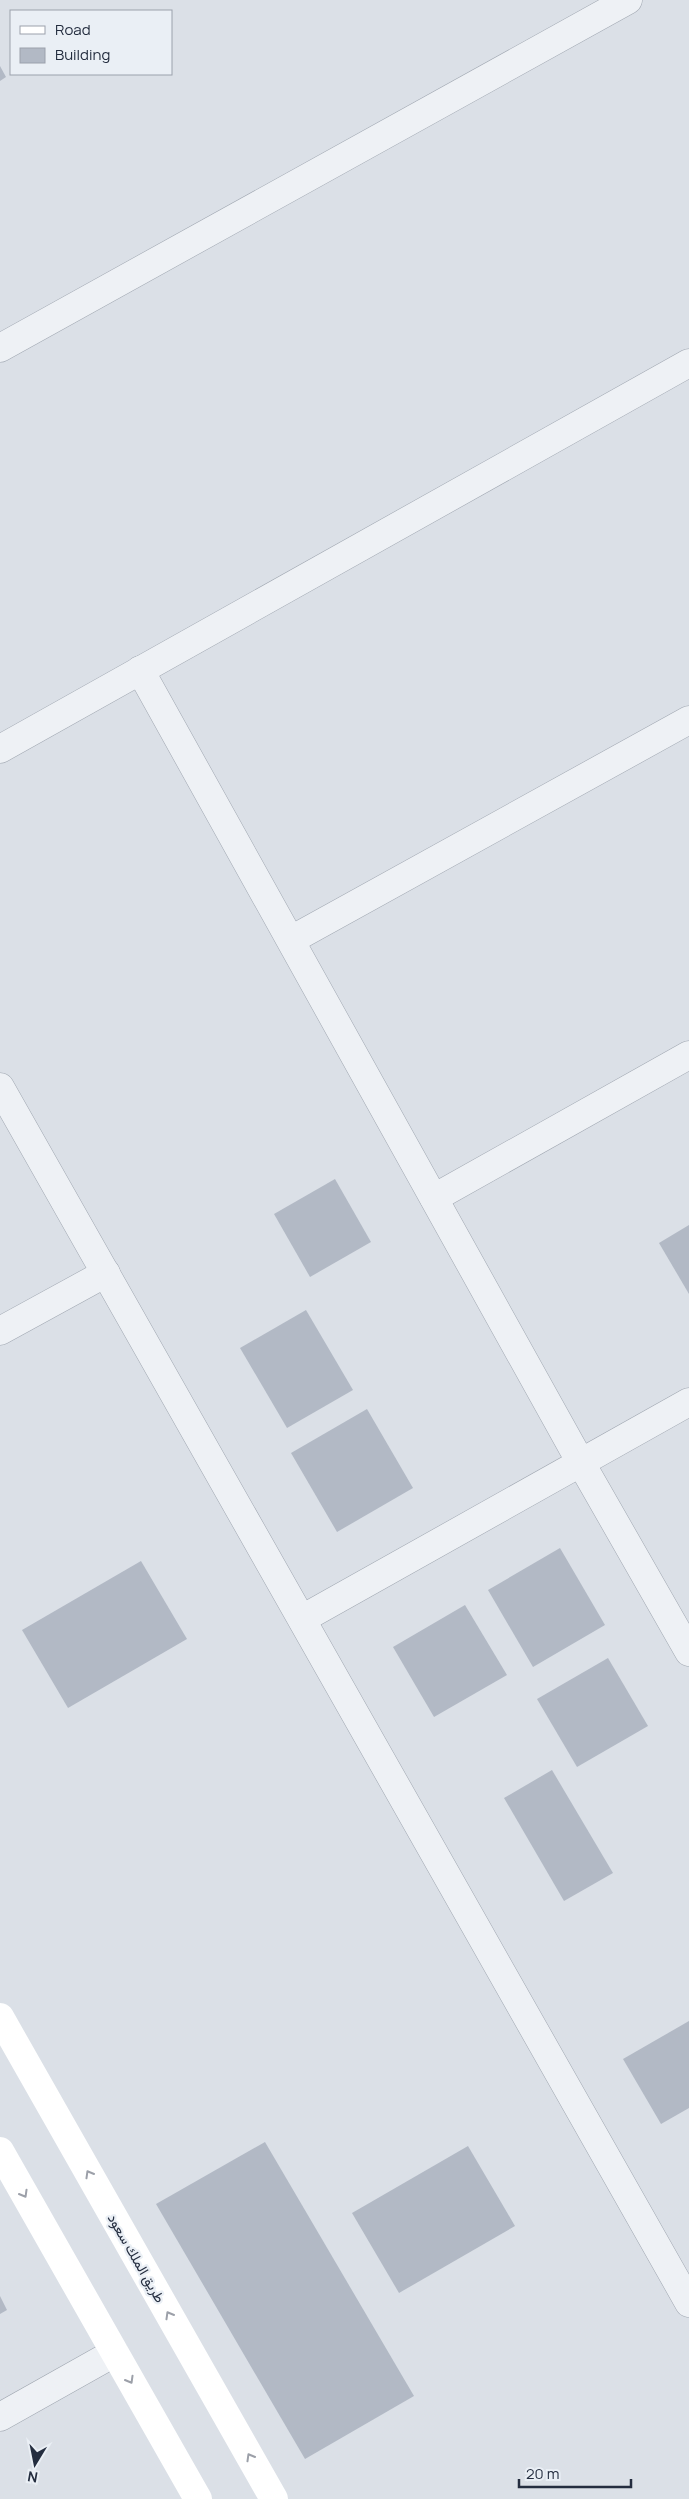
<svg xmlns="http://www.w3.org/2000/svg" width="689" height="2499" font-family="Manrope,Vazirmatn,sans-serif">
<rect width="100%" height="100%" fill="#dbe0e7"/>
<g fill="#b2b9c5">
<path d="M0 66 6 77 0 81Z"/>
<path d="M335 1179 371 1242 310 1277 274 1214Z"/>
<path d="M689 1225V1294L659 1243Z"/>
<path d="M306 1310 353 1390 287 1428 240 1348Z"/>
<path d="M367 1409 413 1488 337 1532 291 1453Z"/>
<path d="M560 1548 605 1625 533 1667 488 1590Z"/>
<path d="M141 1561 187 1639 68 1708 22 1630Z"/>
<path d="M465 1605 507 1675 434 1717 393 1647Z"/>
<path d="M608 1658 648 1726 577 1767 537 1699Z"/>
<path d="M552 1770 613 1873 564 1901 504 1798Z"/>
<path d="M689 2021V2108L661 2124 623 2059Z"/>
<path d="M265 2142 414 2396 305 2459 156 2204Z"/>
<path d="M468 2146 515 2226 399 2293 352 2213Z"/>
<path d="M0 2296 7 2310 0 2314Z"/>
</g>
<g fill="none" stroke-linecap="round" stroke-linejoin="round">
<g stroke="#a0a7b1" stroke-width="29">
<g id="street">
<path d="M0 348 628 0"/>
<path d="M140 670 581 1463 689 1652"/>
<path d="M0 749 689 363"/>
<path d="M291 940 689 720"/>
<path d="M0 1087 689 2303"/>
<path d="M434 1198 689 1055"/>
<path d="M0 1331 106 1273"/>
<path d="M302 1619 689 1402"/>
<path d="M0 2417 114 2353"/>
</g>
</g>
<use href="#street" stroke="#eef1f5" stroke-width="28"/>
<g stroke="#fff" stroke-width="28">
<path d="M0 2017 274 2499"/>
<path d="M0 2151 198 2499"/>
</g>
</g>
<defs><path id="oneway-chevron" d="M-2-3.5L2.5 0L-2 3.5" fill="none" stroke-width="1.6" stroke-linecap="round" stroke-linejoin="round" transform="scale(1.25)"/></defs>
<g stroke="#9ca0a9">
<use href="#oneway-chevron" transform="translate(89 2174) rotate(-120)"/>
<use href="#oneway-chevron" transform="translate(24 2194) rotate(60)"/>
<use href="#oneway-chevron" transform="translate(169 2315) rotate(-120)"/>
<use href="#oneway-chevron" transform="translate(130 2380) rotate(60)"/>
<use href="#oneway-chevron" transform="translate(250 2457) rotate(-120)"/>
</g>
<g text-anchor="middle" dominant-baseline="central" stroke-width="4.5" stroke-linejoin="round" paint-order="stroke">
<g font-size="14" fill="#242d3f" stroke="#eaeff5">
<text transform="translate(137 2258) rotate(60)">طريق الملك سعود</text>
</g>
</g>
<rect x="10" y="10" width="162" height="65" fill="#eaeff5" stroke="#9ba1ac"/>
<rect x="20" y="26" width="25" height="8" fill="#ffffff" stroke="#9ba1ac"/>
<text x="55" y="35" font-size="15" fill="#242d3f">Road</text>
<rect x="20" y="48" width="25" height="15" fill="#b2b9c5" stroke="#9ba1ac"/>
<text x="55" y="60" font-size="15" fill="#242d3f">Building</text>
<g transform="translate(35 2464) rotate(190)" stroke="#eaeff5" stroke-width="4" paint-order="stroke">
<path d="M0-4L9 19L0 12L-9 19Z" fill="#242d3f"/>
<text y="-8" font-size="14" font-weight="bold" text-anchor="middle" fill="#242d3f">N</text>
</g>
<path d="M519 2479v8h112v-8" fill="none" stroke="#242d3f" stroke-width="2.5"/>
<text x="526" y="2479" font-size="15" fill="#242d3f" stroke="#eaeff5" stroke-width="4" paint-order="stroke">20 m</text>
</svg>
